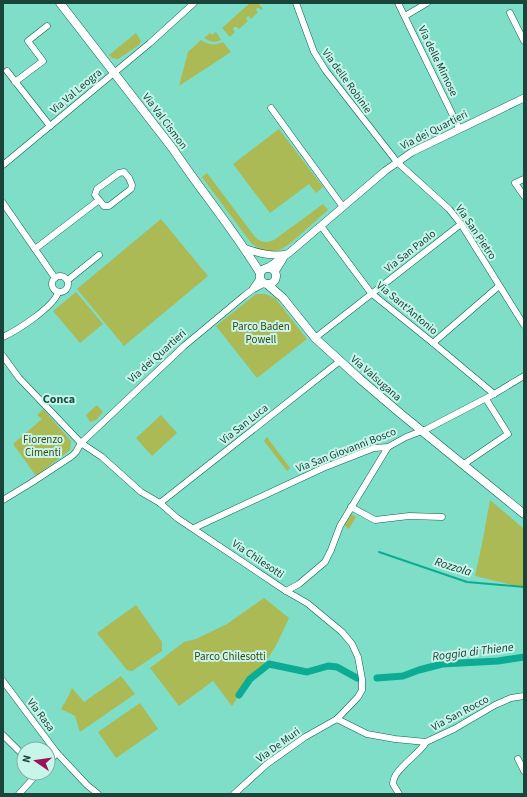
<svg xmlns="http://www.w3.org/2000/svg" width="527" height="797" font-family="'Source Sans 3',sans-serif">
<rect width="100%" height="100%" fill="#7edec8"/>
<g fill="#abba54">
<path d="M250 3H258L263 9 261 10 259 8H257L256 10 258 12 251 19 249 16 247 17 246 19 248 21 239 29 237 27H234L233 29 235 32 230 37 222 28Z"/>
<path d="M216 32 221 40C215 43 209 42 204 38L210 33 212 35Z"/>
<path d="M136 33 141 41 139 45 118 59 112 58 109 55Z"/>
<path d="M201 40C209 45 214 46 223 42L231 52 179 86 188 52Z"/>
<path d="M279 129 323 187 316 193 309 184 270 213 233 164Z"/>
<path d="M207 173 255 237C261 243 267 243 274 240L323 204 328 210C319 218 311 225 302 233 284 249 275 259 252 244L202 177Z"/>
<path d="M161 219 208 276 124 346 77 289Z"/>
<path d="M76 292 103 324 80 343 53 311Z"/>
<path d="M256 294H265L275 298 307 339 257 378 216 326Z"/>
<path d="M97 405 103 412 96 420 90 422 86 415Z"/>
<path d="M43 409 71 441 70 450 36 476 13 444 42 419 37 415Z"/>
<path d="M161 415 177 433 152 456 136 438Z"/>
<path d="M267 437 290 468 287 471 264 441Z"/>
<path d="M490 500 524 529V588L475 576 483 539Z"/>
<path d="M351 514 356 517 349 529 344 525Z"/>
<path d="M264 598 289 618C281 635 274 653 261 667 257 672 251 674 247 679 241 688 238 698 232 706L213 681 179 706 150 668 184 642 196 639 227 624Z"/>
<path d="M136 605 162 642V651L132 671 127 670 97 633Z"/>
<path d="M121 676 135 694 80 732 75 716 61 709 67 699 72 688 84 702Z"/>
<path d="M140 703 158 729 116 758 98 732Z"/>
</g>
<g fill="none" stroke-linecap="round" stroke-linejoin="round">
<path stroke="#0bac93" stroke-width="2" d="M379 552 467 582 524 587"/>
<g stroke="#0bac93" stroke-width="7">
<path d="M377 678 403 676 419 670 442 664 498 661 524 657"/>
<path d="M239 695 250 679 269 664 307 672 328 666 337 667 357 678"/>
</g>
<g stroke="#0e6152" stroke-width="7">
<g id="minor">
<path d="M296 3 314 52 326 71 397 162 449 209 461 224 524 325"/>
<path d="M398 3 459 128"/>
<path d="M510 13 524 41"/>
<path d="M405 16 427 3"/>
<path d="M7 71 50 126"/>
<path d="M15 82 43 61 28 41 47 26"/>
<path d="M271 108 343 207"/>
<path d="M3 165 150 43 194 3"/>
<path d="M524 179 515 183 524 196"/>
<path d="M3 203 55 278"/>
<path d="M321 226 371 293 433 343 494 394"/>
<path d="M35 249 99 200 104 206H109L131 189 132 185 129 178 124 172 119 173 97 189 95 195 99 200"/>
<circle cx="60" cy="284" r="8"/>
<path d="M68 280 99 255"/>
<path d="M253 288 260 278"/>
<path d="M3 337C18 330 52 308 58 293"/>
<path d="M315 338 461 224"/>
<path d="M433 343 499 286"/>
<path d="M3 356 19 378 81 443 102 457 141 492 160 503 177 518 286 591 307 603 342 632 352 644 358 657 362 679V690L358 697 337 719 305 737 267 764 234 794"/>
<path d="M464 464 508 434 486 399"/>
<path d="M3 500 31 483 72 456 76 452 81 443 184 346 244 296 252 290 265 283"/>
<path d="M160 503 340 361"/>
<path d="M351 507 375 520 409 516 442 517"/>
<path d="M194 528 323 468 374 448 388 447 406 437 427 429 494 394 524 376"/>
<path d="M286 591 299 584 325 562 331 550 340 526 388 447"/>
<path d="M3 681 57 753 87 785 98 794"/>
<path d="M337 719 367 734 395 739 426 742 454 729 495 705 511 698 524 696"/>
<path d="M3 735 24 756"/>
<path d="M518 759 524 771"/>
<path d="M48 762 57 753"/>
<path d="M19 794 38 773"/>
<path d="M399 794 393 784C393 769 419 755 426 742"/>
</g>
</g>
<g stroke="#0e6152" stroke-width="8">
<g id="tertiary">
<path d="M244 248C258 253 272 257 287 254"/>
<path d="M267 268 289 253 385 171 412 152 524 98"/>
<path d="M275 272 283 259"/>
</g>
</g>
<g stroke="#0e6152" stroke-width="9">
<g id="secondary">
<path d="M60 3 173 149C201 191 234 230 260 273"/>
<circle cx="268" cy="276" r="8"/>
<path d="M267 284 283 298 315 338 360 379 401 414 524 514"/>
</g>
</g>
<use href="#minor" stroke="#fff" stroke-width="6"/>
<use href="#tertiary" stroke="#fff" stroke-width="7"/>
<use href="#secondary" stroke="#fff" stroke-width="8"/>
</g>
<g text-anchor="middle" dominant-baseline="central" stroke-width="4" stroke-linejoin="round" paint-order="stroke">
<g font-size="11" fill="#1a433a" stroke="#c8f5e9">
<text transform="translate(438 61) rotate(64)">Via delle Mimose</text>
<text transform="translate(347 81) rotate(54)">Via delle Robinie</text>
<text transform="translate(76 91) rotate(-40)">Via Val Leogra</text>
<text transform="translate(165 121) rotate(53)">Via Val Cismon</text>
<text transform="translate(434 130) rotate(-27)">Via dei Quartieri</text>
<text transform="translate(476 232) rotate(56)">Via San Pietro</text>
<text transform="translate(410 251) rotate(-38)">Via San Paolo</text>
<text transform="translate(407 308) rotate(40)">Via Sant'Antonio</text>
<text transform="translate(157 356) rotate(-42)">Via dei Quartieri</text>
<text transform="translate(376 378) rotate(41)">Via Valsugana</text>
<text transform="translate(244 424) rotate(-38)">Via San Luca</text>
<text transform="translate(346 450) rotate(-21)">Via San Giovanni Bosco</text>
<text transform="translate(258 559) rotate(34)">Via Chilesotti</text>
<text transform="translate(460 713) rotate(-28)">Via San Rocco</text>
<text transform="translate(41 715) rotate(53)">Via Rasa</text>
<text transform="translate(278 745) rotate(-36)">Via De Muri</text>
</g>
<g font-size="11" fill="#3e4512" stroke="#c8f5e9">
<text x="261" y="326">Parco Baden<tspan x="261" dy="13">Powell</tspan></text>
<text x="43" y="439">Fiorenzo<tspan x="43" dy="13">Cimenti</tspan></text>
<text x="230" y="656">Parco Chilesotti</text>
</g>
<g font-size="12" font-weight="bold" fill="#1d5146" stroke="#c8f5e9">
<text x="59" y="399">Conca</text>
</g>
<g font-size="12" font-style="italic" fill="#1b3831" stroke="#c8f5e9">
<text transform="translate(453 567) rotate(17)">Rozzola</text>
<text transform="translate(473 652) rotate(-7)">Roggia di Thiene</text>
</g>
</g>
<rect width="527" height="797" fill="none" stroke="#1a433a" stroke-width="8"/>
<g transform="translate(36 761) rotate(283)"><circle r="19" fill="#c8f5e9" stroke="#82aea3"/>
<path d="M0-3L7 15L0 10L-7 15Z" fill="#9f105a"/>
<text y="-6" font-size="11" font-weight="bold" text-anchor="middle" fill="#1a433a">N</text>
</g>
</svg>
